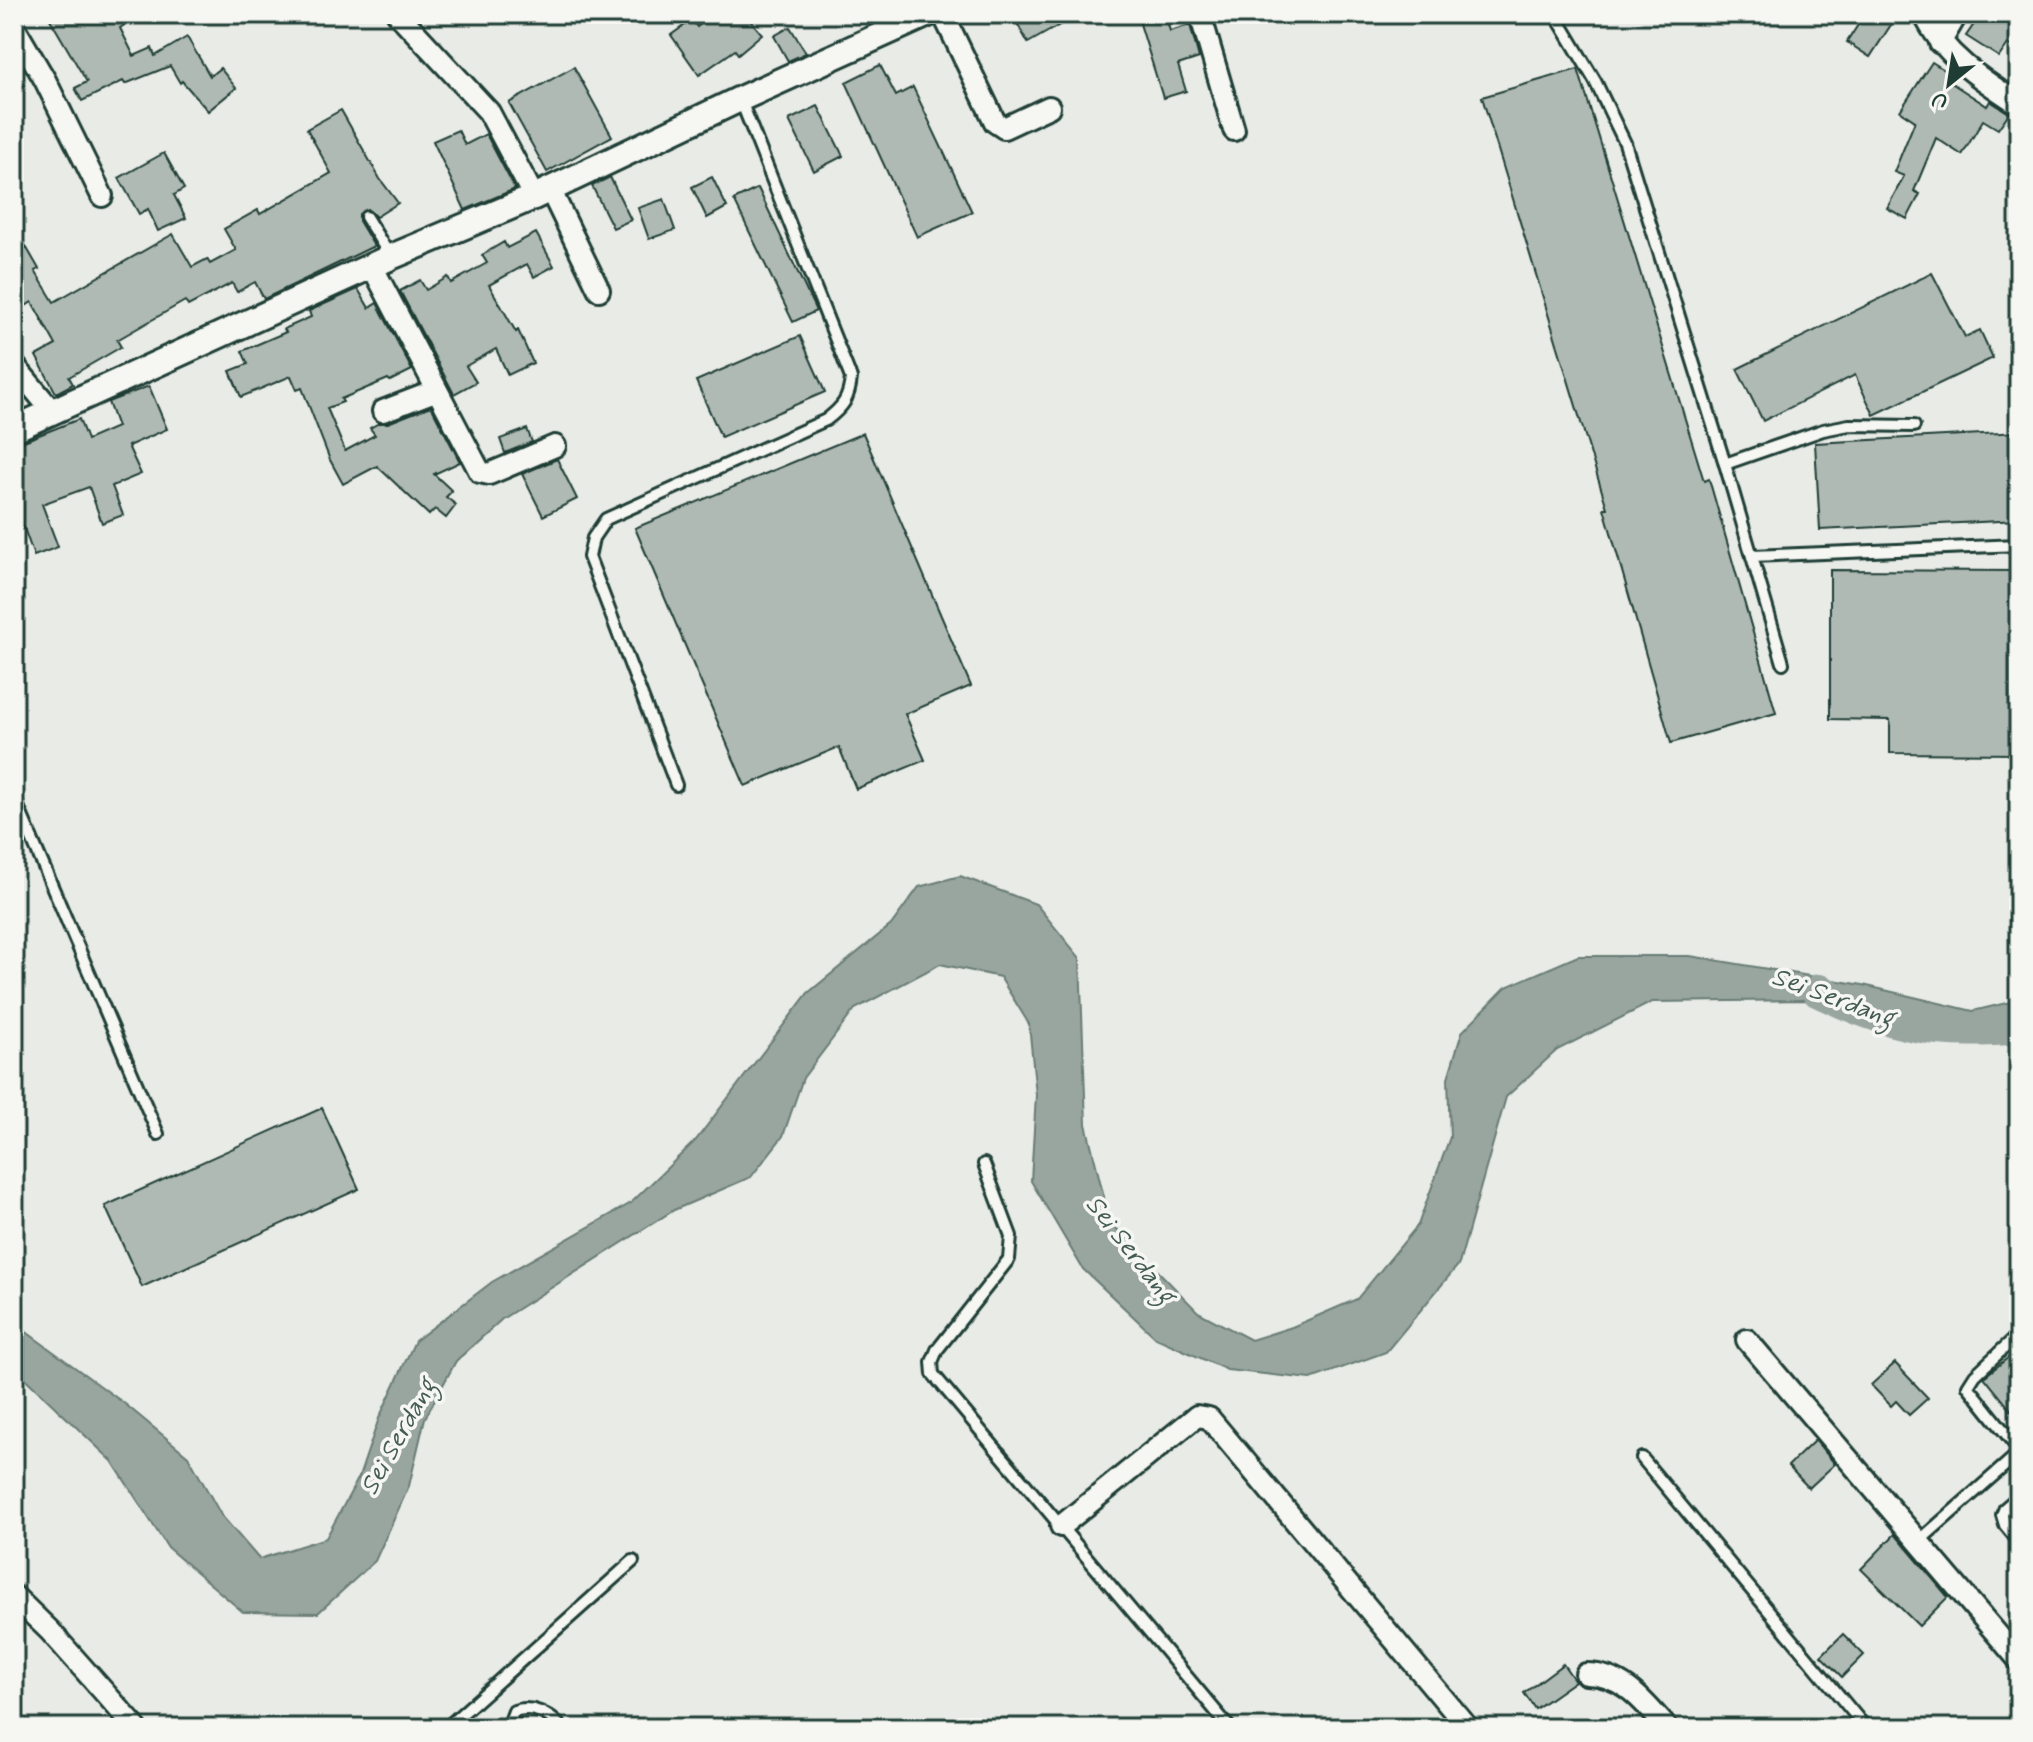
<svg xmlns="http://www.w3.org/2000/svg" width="2033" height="1742" font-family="Mynerve,sans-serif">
<rect width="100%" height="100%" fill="#e9ebe7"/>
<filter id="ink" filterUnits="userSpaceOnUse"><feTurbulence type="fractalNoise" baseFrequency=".0125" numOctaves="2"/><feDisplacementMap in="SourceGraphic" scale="16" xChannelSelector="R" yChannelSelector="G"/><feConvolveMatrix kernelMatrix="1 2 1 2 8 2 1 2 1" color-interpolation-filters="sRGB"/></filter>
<g filter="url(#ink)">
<path fill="#99a6a0" stroke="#687c75" stroke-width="2" d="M960 876 1036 904 1080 958 1086 1124 1110 1222 1198 1312 1251 1340 1292 1327 1357 1299 1418 1225 1450 1137 1448 1078 1462 1032 1506 987 1578 956H1690L1863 985 1973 1011 2019 1000V1040L1808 1000 1652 1002 1557 1050 1506 1097 1459 1264 1386 1352 1311 1379 1227 1370 1156 1338 1083 1269 1031 1181 1036 1095 1029 1024 1000 977 940 964 855 1009 803 1078 783 1136 751 1177 674 1210 502 1319 456 1361 425 1418 409 1486 375 1561 318 1613 243 1612 168 1548 112 1461 14 1368V1323L125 1404 188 1456 221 1515 259 1559 326 1538 359 1477 379 1418 415 1341 492 1282 631 1203 696 1140 808 993 891 925 919 887Z"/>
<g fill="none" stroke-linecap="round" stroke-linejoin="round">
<path stroke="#99a6a0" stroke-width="34" d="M1819 991C1893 1026 1936 1035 2019 1027"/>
</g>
<g fill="#b0bab5" stroke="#1f3d34" stroke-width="2">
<path d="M47 14H141L120 28 134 56 152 48 155 56 187 37 210 76 220 68 236 88 208 111 182 81 180 83 170 66 125 84 123 81 82 101 75 88 87 82Z"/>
<path d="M713 14H745L762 34 738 54 735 50 699 75 671 35 692 20 697 27Z"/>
<path d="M1012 14H1079L1028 43Z"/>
<path d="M1137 14H1165L1170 31 1190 25 1199 58 1178 65 1186 91 1163 98Z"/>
<path d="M1865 14H1898L1870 57 1847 42Z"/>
<path d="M1981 14H2019V51L2008 44 1999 57 1966 36Z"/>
<path d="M790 27 806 53 788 61 774 36Z"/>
<path d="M1932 62 1954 76 1950 82 1987 106 1990 101 2009 113 1998 129 1983 120 1962 155 1936 138 1914 191 1920 194 1907 219 1887 208 1904 176 1894 172 1915 121 1900 111Z"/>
<path d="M880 65 896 96 913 87 972 212 917 237 846 82Z"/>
<path d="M574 67 612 136 547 172 509 103Z"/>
<path d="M1578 69 1704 481 1709 479 1776 713 1671 743 1604 508H1607L1482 97Z"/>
<path d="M818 106 843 156 814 171 789 120Z"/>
<path d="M341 110 380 179 398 203 376 217 367 209 359 214V221L374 246 264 299 255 282 237 292 232 283 188 306 185 301 117 340 121 347 69 377 73 384 56 393 36 356 56 345 32 302 24 307 14 289V226L39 269 35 271 54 302 173 234 192 267 207 259 210 264 236 250 224 229 258 210 260 214 331 173 307 129Z"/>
<path d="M458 130 465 145 486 134 515 189 465 210 433 141Z"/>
<path d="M164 153 184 189 174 195 186 218 158 231 148 209 139 214 119 178Z"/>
<path d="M610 177 631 220 613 228 592 186Z"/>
<path d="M712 177 727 207 707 218 692 187Z"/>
<path d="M758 188 816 311 793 322 734 200Z"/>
<path d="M664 199 675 230 649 239 638 208Z"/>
<path d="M536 233 554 266 534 277 527 264 489 285 516 332 518 330 533 363 508 375 496 349 466 366 476 382 454 394 400 291 420 280 426 290 448 277 451 283 487 263 482 255 504 242 507 248Z"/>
<path d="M1932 273 1965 337 1980 330 1993 358 1874 415 1855 375 1763 421 1737 369Z"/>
<path d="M358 289 369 308 377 303 412 370 390 381 388 379 341 399 343 402 327 408 345 451 375 435 370 428 379 423H388L431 406 460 462 434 474 452 491 446 497 456 505 446 518 435 509 429 515 377 466 343 484 330 460 302 388 297 390 291 376 241 397 230 371 248 364 242 351 286 332 284 329 311 317 309 311Z"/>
<path d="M800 336 825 392 721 437 696 381Z"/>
<path d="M149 386 167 429 128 446 141 474 112 486 123 515 102 523 89 487 42 504 58 547 34 556 18 512 14 514V445L79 419 87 440 117 427 108 402Z"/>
<path d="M527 429 532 442 505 453 500 439Z"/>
<path d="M2019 432V520L1820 530 1815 443Z"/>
<path d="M863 433 971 686 905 714 925 760 856 789 839 747 745 786 635 528Z"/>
<path d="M557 459 577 499 543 516 522 474Z"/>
<path d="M1830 570 2019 571V754L1890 753V720L1830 719Z"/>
<path d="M322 1108 359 1189 142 1287 105 1206Z"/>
<path d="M2019 1349V1420L1984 1377Z"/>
<path d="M1895 1363 1928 1398 1909 1415 1896 1401 1891 1406 1871 1385Z"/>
<path d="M1815 1440 1835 1464 1809 1488 1788 1466Z"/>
<path d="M1895 1534 1948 1597 1919 1626 1861 1569Z"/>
<path d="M1843 1634 1864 1655 1842 1677 1821 1656Z"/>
<path d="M1563 1664 1575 1681 1535 1709 1524 1693Z"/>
</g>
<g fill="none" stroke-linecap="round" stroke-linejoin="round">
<g stroke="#1f3d34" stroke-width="16">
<g id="service">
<path d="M1555 14 1595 81 1625 143 1725 464 1783 663"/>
<path d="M366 217 390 256"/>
<path d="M1725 464 1823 430 1849 425 1914 426"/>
<path d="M1752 556 2019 545"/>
<path d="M676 785 589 557 593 538 606 519 826 420C843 407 849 399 851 378L741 101"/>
<path d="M14 797 158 1134"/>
<path d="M984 1164 1011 1236 1009 1259 937 1350 932 1362 933 1374 1230 1728"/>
<path d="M2019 1334 1975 1375 1968 1386 2019 1450"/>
<path d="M1642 1458 1866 1728"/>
<path d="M2019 1496 2005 1508 2002 1515 2005 1525 2019 1542"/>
<path d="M1918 1542 2019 1453"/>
<path d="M446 1728 633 1561"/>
<path d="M515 1728 511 1719 514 1711C532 1705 549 1714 562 1728"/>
</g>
</g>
<g stroke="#1f3d34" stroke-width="26">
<g id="minor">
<path d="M398 14 489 112 534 197"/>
<path d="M943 14 995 122 1004 128 1049 107"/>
<path d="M1200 14 1234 130"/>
<path d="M1924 14C1943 55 1982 80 2019 104"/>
<path d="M14 27 45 80 102 196"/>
<path d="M1940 43 1957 14"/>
<path d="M550 189 599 290"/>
<path d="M372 266 480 472 489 474 555 446"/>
<path d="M14 365 52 411"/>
<path d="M383 411 435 391"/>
<path d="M1747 1340 2019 1660"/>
<path d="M1061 1526 1197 1416 1209 1418 1468 1728"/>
<path d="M14 1596 50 1631 136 1728"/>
<path d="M1586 1674C1623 1674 1644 1702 1667 1728"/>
</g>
</g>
<g stroke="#1f3d34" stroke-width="30">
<path id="tertiary" d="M14 429 391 257 534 197 740 99 928 14"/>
</g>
<use href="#service" stroke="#f6f6f2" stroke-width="10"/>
<use href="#minor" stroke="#f6f6f2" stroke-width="20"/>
<use href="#tertiary" stroke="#f6f6f2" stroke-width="24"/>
</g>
</g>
<g text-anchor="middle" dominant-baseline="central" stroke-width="7" stroke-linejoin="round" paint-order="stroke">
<g font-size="26" font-style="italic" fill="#445c54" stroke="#f6f6f2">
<text transform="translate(1833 998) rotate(20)">Sei Serdang</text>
<text transform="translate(1130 1250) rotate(52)">Sei Serdang</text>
<text transform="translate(399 1437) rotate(-61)">Sei Serdang</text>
</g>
</g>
<rect width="2033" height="1742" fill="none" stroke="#f6f6f2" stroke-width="48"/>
<rect x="24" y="24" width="1985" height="1694" fill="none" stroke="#1f3d34" stroke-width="3" filter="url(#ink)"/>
<g transform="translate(1949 84) rotate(210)" stroke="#f6f6f2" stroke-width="6" paint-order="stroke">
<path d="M0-6L14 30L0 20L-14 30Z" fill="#1f3d34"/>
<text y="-12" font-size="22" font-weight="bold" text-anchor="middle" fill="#1f3d34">U</text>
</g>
</svg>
